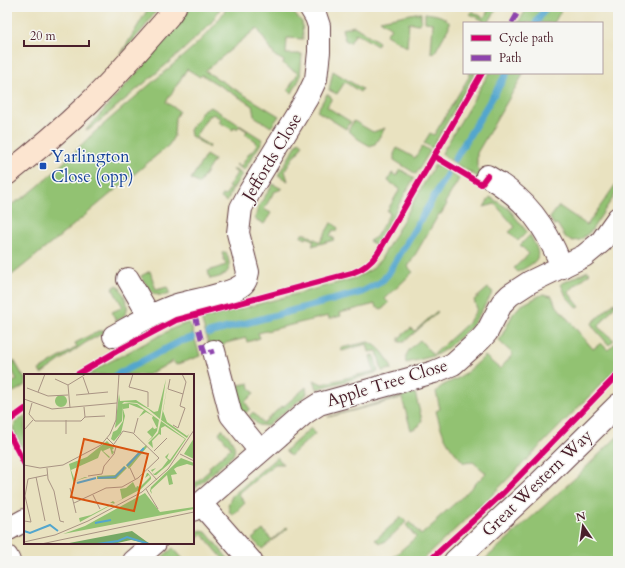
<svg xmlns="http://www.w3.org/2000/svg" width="625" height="568" font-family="Cardo,serif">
<rect width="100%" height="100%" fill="#f6f6f2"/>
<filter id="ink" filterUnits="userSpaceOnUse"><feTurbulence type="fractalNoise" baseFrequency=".025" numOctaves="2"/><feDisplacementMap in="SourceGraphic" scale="8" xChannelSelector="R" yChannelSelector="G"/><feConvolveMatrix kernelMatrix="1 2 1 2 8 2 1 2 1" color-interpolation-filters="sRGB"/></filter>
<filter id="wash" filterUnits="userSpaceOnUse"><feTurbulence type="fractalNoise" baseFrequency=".012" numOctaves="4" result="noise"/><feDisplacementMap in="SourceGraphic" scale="16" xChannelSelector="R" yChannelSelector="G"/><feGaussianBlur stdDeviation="0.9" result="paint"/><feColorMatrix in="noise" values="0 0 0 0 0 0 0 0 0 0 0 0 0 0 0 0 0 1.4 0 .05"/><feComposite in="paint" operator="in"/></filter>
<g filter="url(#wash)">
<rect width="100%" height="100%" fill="#e9e2c0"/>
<g fill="#92c272" stroke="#6e704e">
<path d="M149 7H159L144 28 121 54Z"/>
<path d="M191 7H221L211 23 180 53 90 129 86 130 172 33Z"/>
<path d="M227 7H288L302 22 303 39 287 38 286 54H302L300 78 292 93 288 90 298 73 283 64 284 61 275 56 257 28 205 71 279 116 271 127 254 116 252 105 202 75 200 77 187 69 166 102 179 111 175 118 174 136 169 145 58 238 7 279V207C43 189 68 156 97 130 121 109 145 89 169 68 190 50 213 32 227 7Z"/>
<path d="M490 7H498L488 23 470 14 472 11 484 18Z"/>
<path d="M528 7H563L554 23H518Z"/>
<path d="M416 13H421V22H420L419 24 409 23 407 47 386 35 391 28 380 20Z"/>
<path d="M425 13C434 14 443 15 449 22V27L434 54 431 52 433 23 425 22Z"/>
<path d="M354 26 379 42 377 46 356 33 350 43 345 40 342 29Z"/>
<path d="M333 71 362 89 360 92 345 82 337 94 329 90Z"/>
<path d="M469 73H475L432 148 424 143 430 133 434 135 470 75Z"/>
<path d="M489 73H524L477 153V167L483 180 445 157 442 153Z"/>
<path d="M327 94 332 98 327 107 351 122 346 129 317 111Z"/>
<path d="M211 107 263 140 244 170 236 165 237 164 241 166 250 152H252L257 144 255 143 256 141 245 134 247 131 239 126 237 129 235 127 233 130 219 122 221 119 213 114 211 116 209 115 195 137 210 146 209 148 191 136 190 130 204 109Z"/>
<path d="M354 121 373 132 385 128 375 144 370 146 358 139 348 130Z"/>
<path d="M299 141 303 144 297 154H295L285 171 288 181 278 175Z"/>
<path d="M422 146 430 151 416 174 394 160V154L397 148 415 158Z"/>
<path d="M206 155 214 160 199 184 191 179Z"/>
<path d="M438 165 459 179 445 203 447 204 441 214H439L408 267 413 272 385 299 389 303 382 309 376 307 375 304 340 313 341 316 329 319 328 316 258 333 260 338 247 342 246 338 226 343 224 345 210 349 202 322 203 319 356 278 372 269 381 259 434 166Z"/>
<path d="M234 169 242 174 232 190 227 202 221 198 222 195 225 196 230 188 228 187 237 173 233 170Z"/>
<path d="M400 169 414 178 376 245 369 241 376 237 390 213 387 211 400 189 388 181 392 173 396 176Z"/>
<path d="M618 181V190L591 231 580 240 573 241 566 238 557 224 554 225 550 218 559 206 587 225Z"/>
<path d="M273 184 282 189 274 192 264 209 271 213 264 224 255 219 258 207Z"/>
<path d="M490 197 509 209 527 232 518 241 509 232 515 227 495 204 484 207Z"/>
<path d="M331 223 334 224 338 228 337 231 333 230 330 236 335 239 334 240 312 246 314 241 307 237 306 239 300 236 302 234H306L320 242Z"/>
<path d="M530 235C543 258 540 260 518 272L514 268 529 254 520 245Z"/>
<path d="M226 252C233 270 229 276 210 279L208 271 226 265 222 253Z"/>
<path d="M150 271 156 290 167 287 170 294C152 299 149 289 141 276Z"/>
<path d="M588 271 590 273 568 292 580 307 577 308 566 296 561 284Z"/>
<path d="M118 285C126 298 135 312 116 321L112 312 123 307 112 288Z"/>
<path d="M488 288 493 292 472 326 446 349 434 356 406 363C403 353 413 346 420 340L433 355 469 322 477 309 474 300Z"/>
<path d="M543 294 552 296 555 304 593 349 601 343 608 350 618 340V367L490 497 421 561H389L416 537 406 525 410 522 421 535 437 521 436 520 462 497 486 473 473 462 464 463C446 443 443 437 436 411L440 409 436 392C441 384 452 382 460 377 469 371 477 364 485 356L500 369 513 354 499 341 513 314 520 306Z"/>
<path d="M614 303 616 304 598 327 614 340 609 345 593 327 592 323Z"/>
<path d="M437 311 438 312 404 342H399V338L411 328 415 331Z"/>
<path d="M188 323 191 326 200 356 176 365 173 361 148 375H87L96 369 174 328Z"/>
<path d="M98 331H107L85 343 41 374 39 370 77 347 75 343Z"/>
<path d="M368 342C378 344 389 359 392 369L382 371 377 351 369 352 367 344 342 351 341 348Z"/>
<path d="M374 355 378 372 317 389 314 380 322 384 374 371 370 356Z"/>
<path d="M14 360 24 378H25V385C20 388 14 394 7 392V385L17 380 10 366 14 364 12 361Z"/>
<path d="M249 383 250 388 254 393 245 402 250 409 243 415 240 407 235 386Z"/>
<path d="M306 387 307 394 267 426 258 425 249 416 253 412 263 423 282 406 283 407Z"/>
<path d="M415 393 422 420 419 426 411 430 402 398 328 417Z"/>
<path d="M25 416V453L13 429 15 423Z"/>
<path d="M311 428 315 434 290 456 285 451Z"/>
<path d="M222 429C229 437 238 444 233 455L193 490V485L210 470 209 467 231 448 219 433Z"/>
<path d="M618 436V561H483L574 479Z"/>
<path d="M277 457 283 464H275L238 494 245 503 233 515 230 513 228 505 232 496Z"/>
<path d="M401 517 406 522 386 541 381 543 375 540Z"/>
<path d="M287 527 288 528 262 549 252 539 263 530 272 540Z"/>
<path d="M196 530 206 532 230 561H225L202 534 193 542V531Z"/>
<path d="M173 548 185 561 181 559 179 561H164L161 558Z"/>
</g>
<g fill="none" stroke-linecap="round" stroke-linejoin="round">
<g stroke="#53a6ce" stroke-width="7">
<path d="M536 23 546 7"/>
<path d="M455 159 507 73"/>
<path d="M209 333 362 292 381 282 388 274 447 175"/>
<path d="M116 375 181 341 192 338"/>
</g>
</g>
</g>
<g filter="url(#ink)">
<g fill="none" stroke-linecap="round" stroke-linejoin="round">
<g stroke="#623c41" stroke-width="24">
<g id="minor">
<path d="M487 176C526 198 546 226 562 267"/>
<path d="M128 279 150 317"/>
<path d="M114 336C134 325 155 312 177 305 193 300 230 295 242 285 246 282 247 277 248 272L238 233 241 208 250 191 307 98 316 79 319 52V26L316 17 310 7"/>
<path d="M214 351 231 415 260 451"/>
<path d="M201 504 251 561"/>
<path d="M193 510 305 413 319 404 434 372 453 364 481 339 487 332 502 303 510 295 530 282 584 256 601 242 618 218"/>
<path d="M7 530 25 520"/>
<path d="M7 557 9 561"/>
<path d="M134 561 155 543"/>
</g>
</g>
<g stroke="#623c41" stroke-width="24">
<path id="tertiary" d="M455 561 540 482 618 405"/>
</g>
<g stroke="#623c41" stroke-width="24">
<path id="secondary" d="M7 174C35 152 62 129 88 104 117 76 143 46 169 16L175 7"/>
</g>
<use href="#minor" stroke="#fff" stroke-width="22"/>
<use href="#tertiary" stroke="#fff" stroke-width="22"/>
<use href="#secondary" stroke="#fce5d0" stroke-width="22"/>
<g stroke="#8e44ad" stroke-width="5" stroke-dasharray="10 5" stroke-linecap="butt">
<path d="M512 23 521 7"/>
<path d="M195 315 205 354 214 351"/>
</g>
<g stroke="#f6f6f2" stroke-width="8">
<g id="cycleway">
<path d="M434 156 481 184 487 176"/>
<path d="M76 375 119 350 176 320 352 273C364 269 371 263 378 253L482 73"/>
<path d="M25 409 10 420 7 430 25 465"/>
<path d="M429 561 501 495 618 374"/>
</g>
</g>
<use href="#cycleway" stroke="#d6006c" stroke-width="6"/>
</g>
</g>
<rect fill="#1a4fb4" stroke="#f6f6f2" stroke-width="1.5" x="39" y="162" width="8" height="8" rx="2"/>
<g text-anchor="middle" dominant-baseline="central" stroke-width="3" stroke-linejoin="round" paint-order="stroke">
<g font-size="17" fill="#164399" stroke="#f6f6f2" text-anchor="start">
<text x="51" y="156">Yarlington<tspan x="51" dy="20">Close (opp)</tspan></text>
</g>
<g font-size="17" fill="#4a1f2b" stroke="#f6f6f2">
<text transform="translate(272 157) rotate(-59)">Jeffords Close</text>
<text transform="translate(387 383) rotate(-17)">Apple Tree Close</text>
<text transform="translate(537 483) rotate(-44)">Great Western Way</text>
</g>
</g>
<g transform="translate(24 374)">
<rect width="170" height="170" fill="#e9e2c0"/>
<path d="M142 5 136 45 124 35 113 29 100 28 98 30 105 29 113 30 135 46 133 57 128 64 123 68 128 63 123 58 129 53 126 48 130 55 133 54 128 44 129 42 122 38 115 43 120 36 105 30V34L99 35 101 42 97 59 90 67 87 65 89 58 93 56 99 47 98 32V47L91 54 95 20 96 27 112 26 130 38 134 37ZM144 8 139 37 143 48 163 62 165 60 163 64 137 46ZM31 27a6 6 0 1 1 12 0a6 6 0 1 1-12 0ZM137 47 162 65 146 89 132 101H130L127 96 132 94 128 98 130 100 138 94 144 86 141 83 145 79 143 84 146 86 161 65 141 52 137 54V61L135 60 128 67 129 74 124 69 134 59ZM170 64V85L160 80ZM83 67 90 74 88 76 90 78 88 81 86 74 79 77 86 83 85 84 77 76 74 84 47 96 51 107 61 103H64L51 107 50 111 45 90 63 83ZM122 71 123 73 105 95 102 91ZM157 84 170 89V92L163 90 153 93 150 95 153 100 147 101 149 110 145 111 143 101 127 116 128 120 126 117 127 113ZM100 92 103 94 92 105H73V102L91 101ZM123 99H124L127 103V105L117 115 56 148 55 144 67 141 90 129H86L89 127 91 129 98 125 96 115 102 114 109 108 112 114 113 112 115 110 113 112 116 113 126 103 125 101 121 104ZM121 119 136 138 170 133V135L39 160 61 152Z" fill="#92c272"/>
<path d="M108 157 126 170 107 166 89 170H40Z" fill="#75a864"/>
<path fill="none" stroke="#53a6ce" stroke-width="2" d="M103 92 120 74M74 104 91 103 101 93M53 109 72 104M71 149 87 146M0 157 6 159 26 151 34 157M73 170 94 167 103 163 125 170"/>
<path fill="none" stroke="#a99484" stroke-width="1" d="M109 0 105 13 124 18V33M59 3 65 20M31 5 44 11M146 5 144 15 159 20 162 8 158 0M3 14 24 22 44 21M14 18 21 0M52 21 84 18M0 25 28 35 93 29M8 29 5 40 11 47H57L61 43 60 33M46 34 44 11 62 0M61 43 81 42M42 46V60M149 51 154 54 161 34 156 32 159 20M0 56 9 46M110 59 114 44M130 77 143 64M156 80 170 87M0 91 16 94 39 91 77 71 86 60 92 46 95 0M23 94 24 105 30 117 36 147 40 148M106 94 111 105M124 96 133 106M64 102 78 100 80 92 90 80 92 73 83 64M12 103 21 147M46 114 52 139M122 115 134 135M69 121 76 135M50 129 82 114 98 113 114 104 135 84 109 59 99 57 90 70M0 147 7 148 1 122 4 105 23 101M0 168 31 161 64 147 118 118 144 95 170 56M17 170 170 138"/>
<path fill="#d8530f" fill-opacity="0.15" stroke="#d8530f" stroke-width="2" d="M60 65 124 80 110 137 47 123Z"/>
<rect width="170" height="170" fill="none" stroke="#4a1f2b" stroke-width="2"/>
</g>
<rect width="625" height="568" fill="none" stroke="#f6f6f2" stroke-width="24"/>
<rect x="463" y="22" width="140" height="52" fill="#f6f6f2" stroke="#b1a0a2"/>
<rect x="471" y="35" width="20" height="6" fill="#d6006c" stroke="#b1a0a2"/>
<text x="499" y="42" font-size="12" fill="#4a1f2b">Cycle path</text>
<rect x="471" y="55" width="20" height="6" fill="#8e44ad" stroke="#b1a0a2"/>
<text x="499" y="62" font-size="12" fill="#4a1f2b">Path</text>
<g transform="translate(583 526) rotate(347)" stroke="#f6f6f2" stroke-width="3" paint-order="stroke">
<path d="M0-3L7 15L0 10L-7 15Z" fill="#4a1f2b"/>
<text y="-6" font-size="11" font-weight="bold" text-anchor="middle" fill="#4a1f2b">N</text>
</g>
<path d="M24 40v6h65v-6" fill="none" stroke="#4a1f2b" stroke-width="2"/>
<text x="30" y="40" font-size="12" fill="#4a1f2b" stroke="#f6f6f2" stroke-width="3" paint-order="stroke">20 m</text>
</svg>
